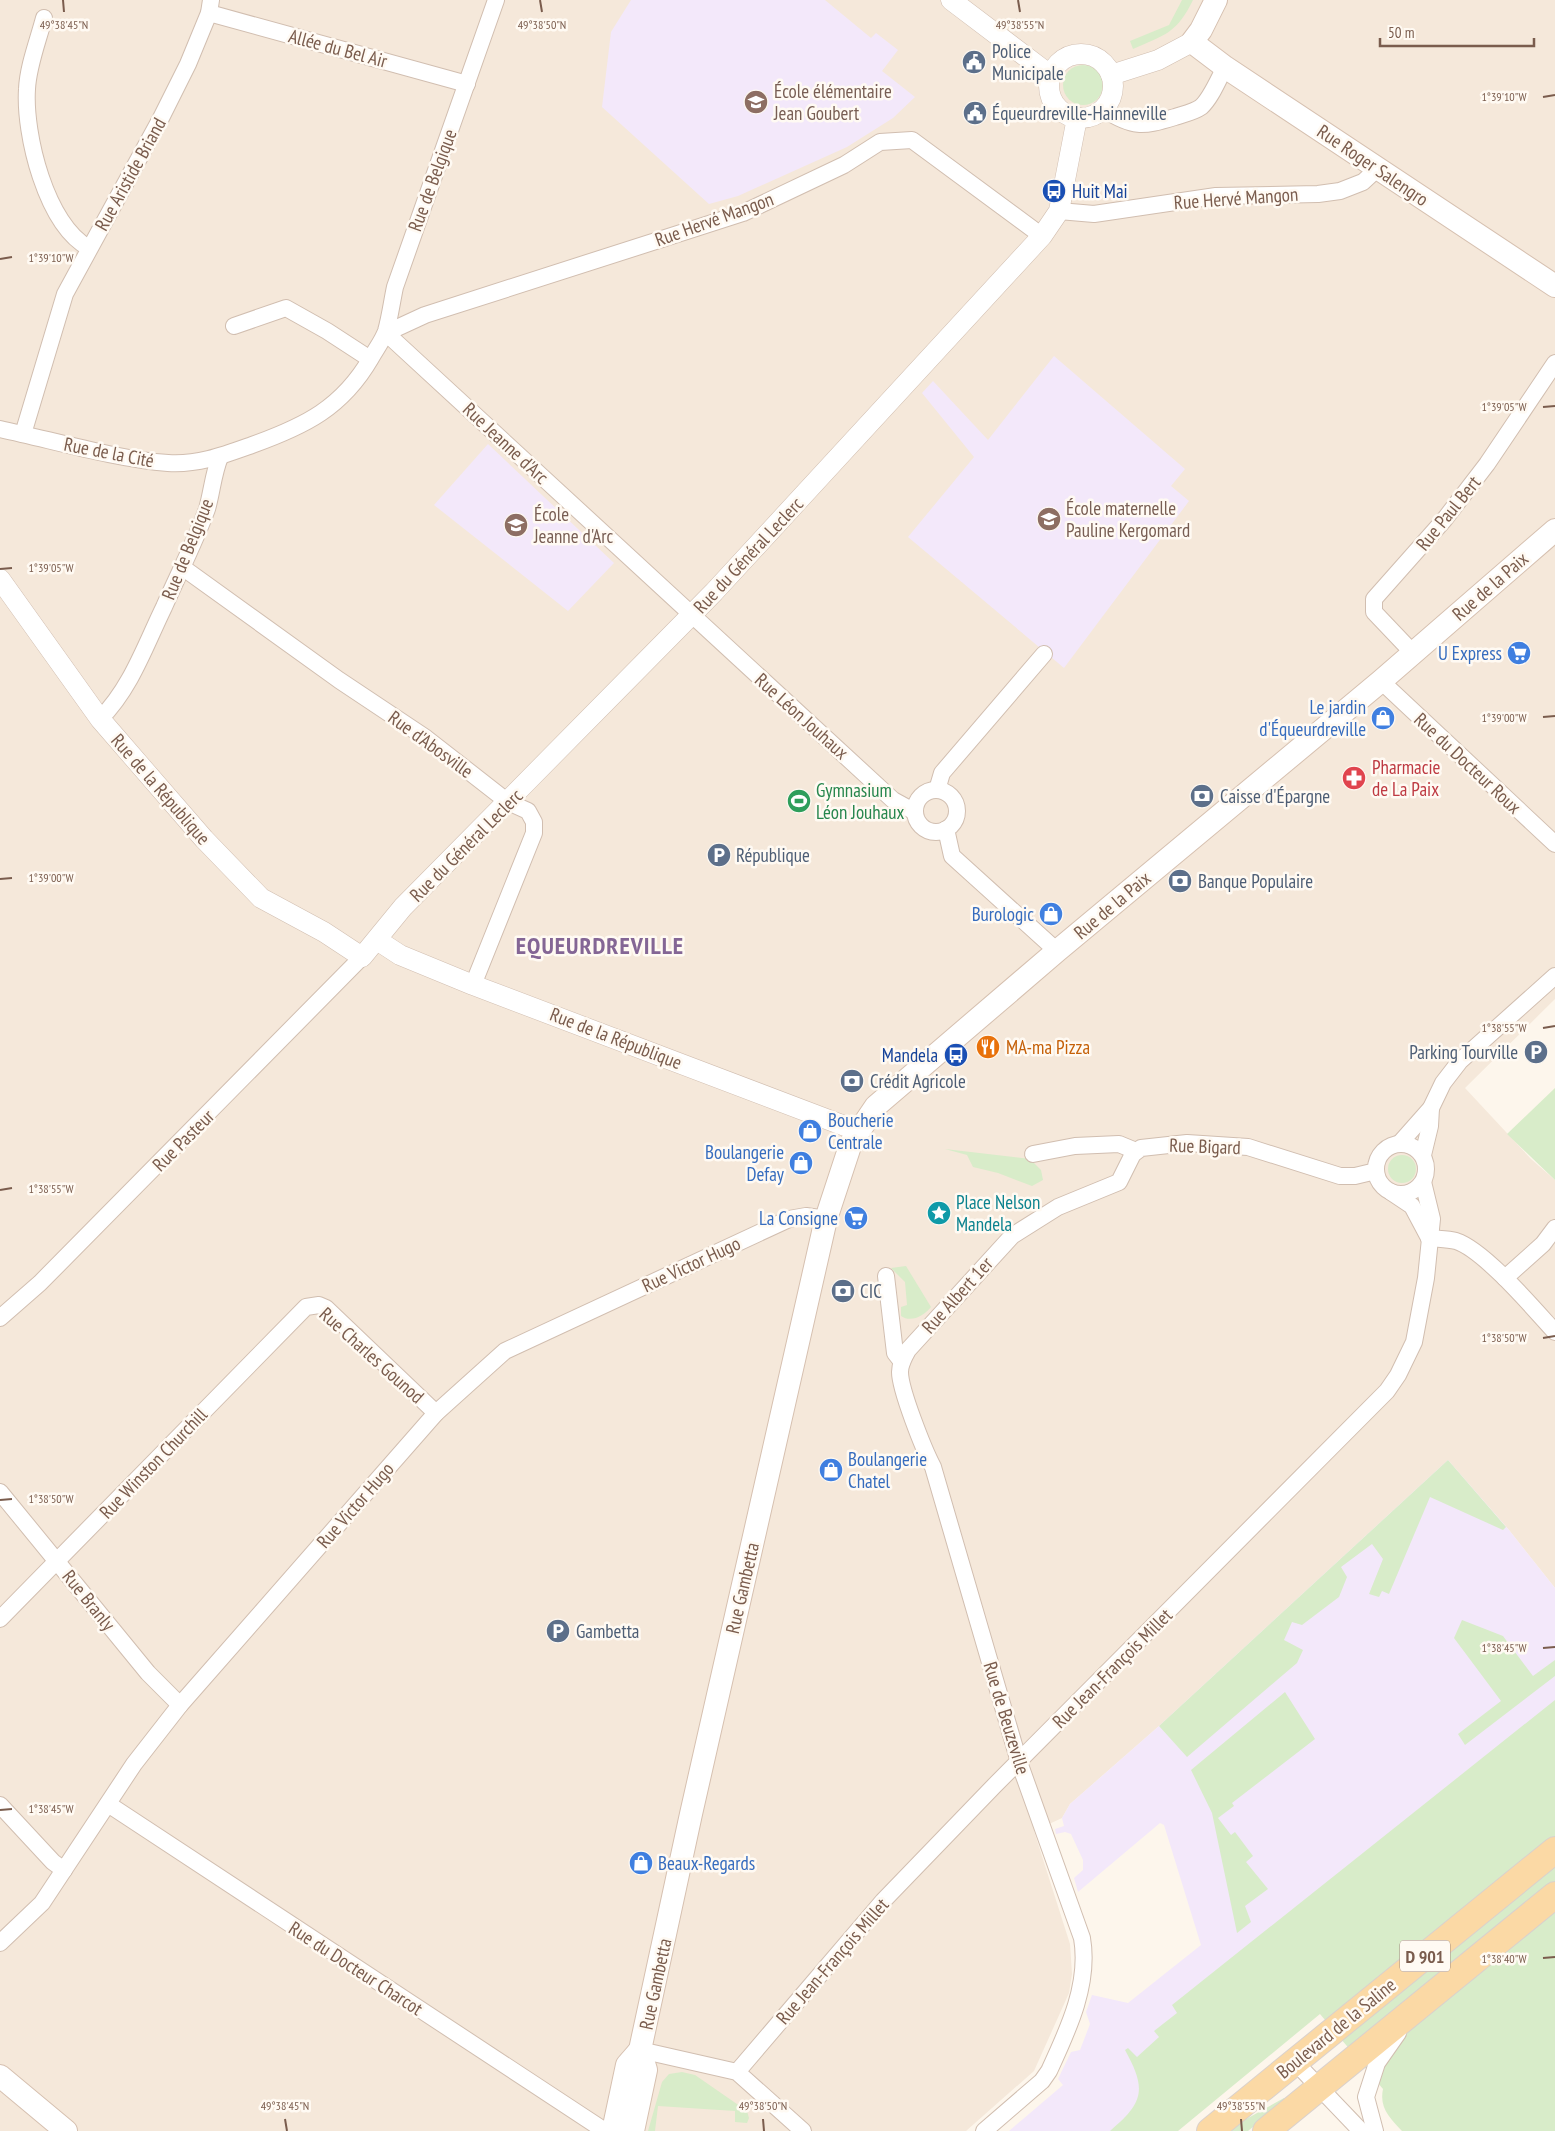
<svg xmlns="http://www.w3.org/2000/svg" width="1555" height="2131" font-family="'PT Sans Narrow',sans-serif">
<rect width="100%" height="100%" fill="#fdf6ec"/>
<path fill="#f5e8da" d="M0 0H1555V999L1465 1088 1531 1159 1555 1180V1588L1509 1530 1448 1460 1159 1726 1070 1804 1062 1818 1034 1831 1070 1944 1072 1974 1069 1993 1034 2071 966 2131H0Z"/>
<g fill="#f3e8fa">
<path d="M631 0H825L871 38 876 33 898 50 882 71 915 97 893 118 847 147 738 196 709 204 602 107 611 32Z"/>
<path d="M1054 356 1185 469 1171 486 1189 501 1064 668 908 537 974 457 922 393 933 381 988 440Z"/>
<path d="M488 444 614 563 568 611 434 505Z"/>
<path d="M1448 1460 1509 1530 1555 1588V1776L1129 2131H1009L1063 2085 1058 2079 1071 2052 1080 2050 1090 2024 1086 2012 1092 1995 1128 2003 1201 1945 1164 1825 1160 1823 1078 1892 1074 1878 1083 1870V1860L1071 1834 1065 1832 1056 1834 1055 1829 1064 1826 1062 1818 1070 1804 1159 1726Z"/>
</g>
<g fill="#d8ecc9">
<path d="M1182 0H1193C1177 33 1165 35 1133 49L1130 41 1169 25Z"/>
<circle cx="1083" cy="85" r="20"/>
<path d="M1555 1088V1180L1507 1134Z"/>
<path d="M945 1149 1030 1159 1041 1170 1043 1180 1032 1186 998 1173 973 1167 967 1155Z"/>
<circle cx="1402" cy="1169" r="14"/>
<path d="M906 1266 931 1307C924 1316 911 1323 901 1316V1307L907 1305 905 1282 891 1268Z"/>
<path d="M1448 1460 1506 1527 1503 1530 1430 1497 1389 1594 1382 1591 1379 1597 1369 1594 1383 1559 1372 1544 1341 1567 1347 1577 1339 1597 1302 1625 1292 1622 1284 1640 1303 1650 1297 1663 1187 1757 1159 1726Z"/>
<path d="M1462 1620 1503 1636 1533 1676 1555 1660V1676L1465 1745 1458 1734 1501 1701 1454 1638Z"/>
<path d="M1285 1692 1315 1739 1232 1803 1234 1806 1218 1818 1231 1835 1235 1832 1253 1856 1246 1862 1268 1889 1245 1906 1251 1922 1237 1933 1212 1813 1191 1770Z"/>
<path d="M1555 1700V2131H1402C1390 2118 1379 2108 1383 2089L1320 2014 1178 2131H1110C1145 2102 1146 2088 1125 2050L1128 2048 1137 2057 1159 2037 1154 2031 1177 2013 1172 2005Z"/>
<path d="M682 2072 695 2075 747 2111 749 2118 747 2123 735 2122V2111L658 2106 655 2131H648L662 2082 669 2074Z"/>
<path d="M1284 2098 1285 2100 1248 2131H1229L1239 2123Z"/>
</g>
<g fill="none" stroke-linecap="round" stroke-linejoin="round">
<g stroke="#d1beb0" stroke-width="18">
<g id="minor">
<path d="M209 13 467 84"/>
<path d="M44 18C38 41 28 66 27 89 24 134 46 225 89 248"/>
<path d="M1103 109C1133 128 1142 127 1175 117 1184 114 1194 112 1201 107 1211 98 1218 80 1225 67"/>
<path d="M1059 211 1094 214 1216 196 1318 194 1340 191 1363 182 1377 169"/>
<path d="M234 326 286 308 327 331 370 359"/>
<path d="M0 429C52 440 115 459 168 463 198 465 224 455 252 445 305 426 342 408 371 358 376 349 383 340 386 331 390 317 392 301 395 287L496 0"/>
<path d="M23 434 65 294 161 118 188 64 209 13 211 0"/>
<path d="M182 567 339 680 426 738 508 802 528 811 534 822V833L473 985"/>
<path d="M1413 653 1374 612V599L1444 520 1487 464 1555 363"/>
<path d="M1381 681 1555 844"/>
<path d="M100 719C131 688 145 646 164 607 178 575 195 542 207 509 212 492 213 474 220 457"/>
<path d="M937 790 942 773 1044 654"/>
<circle cx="936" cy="811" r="21"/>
<path d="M915 812 893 800 386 333 425 315 743 213 844 165 880 142 912 140 1042 236"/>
<path d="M946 829 952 856 1057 951"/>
<path d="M1400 1143 1431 1108 1443 1083 1460 1061 1555 976"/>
<circle cx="1401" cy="1169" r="25"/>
<path d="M1033 1154 1075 1146 1119 1144 1136 1151"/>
<path d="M1423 1155 1430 1126 1431 1108"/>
<path d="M1391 1192 1412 1206 1429 1238"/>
<path d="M1429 1238C1438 1239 1448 1239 1456 1241 1484 1250 1534 1309 1555 1332"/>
<path d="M886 1276 895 1353 902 1362"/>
<path d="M1505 1278 1543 1244 1555 1228"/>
<path d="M0 1318 40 1283 362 957"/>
<path d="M0 1492 148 1673 180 1705"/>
<path d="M0 1619 306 1307 319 1305 326 1308 436 1413"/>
<path d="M108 1804 605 2131"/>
<path d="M0 1805 53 1862 64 1870"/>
<path d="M0 1943 42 1903 134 1764 180 1705 436 1413 505 1351 789 1219 806 1216 826 1219"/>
<path d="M640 2050 737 2072 803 2131"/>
<path d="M1295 2062 1361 2131"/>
<path d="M737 2072 883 1901 994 1786 1387 1391 1398 1375 1414 1342 1426 1278 1432 1219 1423 1182"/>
<path d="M984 2131 1042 2081 1049 2071C1068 2030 1090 1984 1082 1938L1019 1762 933 1467C924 1450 900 1390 900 1372 900 1364 904 1357 908 1350L1012 1236 1058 1207 1119 1182 1133 1154 1141 1148 1187 1143 1248 1147 1340 1176H1355L1376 1171"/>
<path d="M1375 2131 1366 2097 1377 2063 1398 2033"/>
</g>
</g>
<g stroke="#d1beb0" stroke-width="21">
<g id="tertiary">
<path d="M951 0 1050 75"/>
<circle cx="1081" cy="86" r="32"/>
<path d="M1111 75 1158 60 1192 42"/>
<path d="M0 579 100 719 204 839 261 898 324 932 362 957 403 907 714 592 1042 236 1059 211 1077 118"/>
<path d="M377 940 400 955 473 985 858 1131"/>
</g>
</g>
<g stroke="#d6c0b0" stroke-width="24">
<g id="secondary">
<path d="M1216 0 1201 30 1192 42 1225 67 1555 286"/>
<path d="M0 2076 66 2131"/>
<path d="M613 2131 627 2065 640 2050"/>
<path d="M633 2131 646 2070 640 2050 691 1814 826 1219 851 1143 876 1106 1057 951 1381 681 1555 530"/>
</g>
</g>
<g stroke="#dad1cd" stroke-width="28">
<g id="primary">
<path d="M1210 2131 1555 1850"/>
<path d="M1266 2131 1555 1895"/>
</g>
</g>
<use href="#minor" stroke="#fff" stroke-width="16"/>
<use href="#tertiary" stroke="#fff" stroke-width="20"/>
<use href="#secondary" stroke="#fff" stroke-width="22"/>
<use href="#primary" stroke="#fbd9a5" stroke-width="26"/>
</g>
<path fill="none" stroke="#7a5c4d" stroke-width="2" d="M63 0 64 12M540 0 542 12M1018 0 1020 12M1543 97 1555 95M0 259 12 257M1543 407 1555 406M0 569 12 568M1543 717 1555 716M0 879 12 878M1543 1028 1555 1026M0 1190 12 1188M1543 1338 1555 1336M0 1500 12 1499M1543 1648 1555 1647M0 1810 12 1809M1543 1958 1555 1957M285 2119 287 2131M763 2119 764 2131M1241 2119 1242 2131"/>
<defs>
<g id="civic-disc" transform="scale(1.25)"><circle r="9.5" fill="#5c6f8a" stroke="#fffaf3"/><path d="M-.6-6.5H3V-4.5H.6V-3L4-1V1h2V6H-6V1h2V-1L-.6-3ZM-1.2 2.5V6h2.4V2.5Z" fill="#fff"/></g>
<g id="school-disc" transform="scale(1.25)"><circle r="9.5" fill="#8d6e63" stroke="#fffaf3"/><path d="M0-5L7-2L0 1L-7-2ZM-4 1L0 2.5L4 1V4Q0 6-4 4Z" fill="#fff"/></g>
<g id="bus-disc" transform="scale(1.25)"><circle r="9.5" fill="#1a4fb4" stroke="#fffaf3"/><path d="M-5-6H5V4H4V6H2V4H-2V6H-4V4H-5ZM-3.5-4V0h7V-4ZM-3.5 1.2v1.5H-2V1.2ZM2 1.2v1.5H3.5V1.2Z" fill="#fff"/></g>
<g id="supermarket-disc" transform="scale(1.25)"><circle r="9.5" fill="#3f7fe0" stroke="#fffaf3"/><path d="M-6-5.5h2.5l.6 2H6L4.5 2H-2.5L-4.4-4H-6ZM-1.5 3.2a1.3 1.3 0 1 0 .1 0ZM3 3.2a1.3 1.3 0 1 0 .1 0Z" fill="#fff"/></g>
<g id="shop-disc" transform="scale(1.25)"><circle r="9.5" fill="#3f7fe0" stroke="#fffaf3"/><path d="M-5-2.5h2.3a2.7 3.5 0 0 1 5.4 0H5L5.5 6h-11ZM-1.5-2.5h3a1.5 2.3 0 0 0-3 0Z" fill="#fff"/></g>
<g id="pharmacy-disc" transform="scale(1.25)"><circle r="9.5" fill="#e0444e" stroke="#fffaf3"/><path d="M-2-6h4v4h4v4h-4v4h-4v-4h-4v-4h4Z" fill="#fff"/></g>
<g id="bank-disc" transform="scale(1.25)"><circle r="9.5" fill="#5c6f8a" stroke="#fffaf3"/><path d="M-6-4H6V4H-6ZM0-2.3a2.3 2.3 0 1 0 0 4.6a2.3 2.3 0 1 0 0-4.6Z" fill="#fff"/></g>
<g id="stadium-disc" transform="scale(1.25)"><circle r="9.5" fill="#2e9e5b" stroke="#fffaf3"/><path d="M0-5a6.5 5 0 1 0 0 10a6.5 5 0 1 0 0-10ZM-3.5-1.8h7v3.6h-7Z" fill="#fff"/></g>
<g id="parking-disc" transform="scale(1.25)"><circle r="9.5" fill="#5c6f8a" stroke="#fffaf3"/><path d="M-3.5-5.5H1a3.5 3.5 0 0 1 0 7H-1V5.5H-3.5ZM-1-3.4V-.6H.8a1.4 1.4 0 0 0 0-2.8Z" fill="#fff"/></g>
<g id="restaurant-disc" transform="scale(1.25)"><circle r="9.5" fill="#e8710a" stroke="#fffaf3"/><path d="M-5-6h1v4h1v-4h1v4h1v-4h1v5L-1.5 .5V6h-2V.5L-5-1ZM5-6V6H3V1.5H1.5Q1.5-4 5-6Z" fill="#fff"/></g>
<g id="sight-disc" transform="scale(1.25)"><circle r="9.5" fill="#0f9aa8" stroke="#fffaf3"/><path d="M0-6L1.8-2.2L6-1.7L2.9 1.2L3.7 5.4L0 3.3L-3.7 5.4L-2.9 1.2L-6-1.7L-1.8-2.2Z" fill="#fff"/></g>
</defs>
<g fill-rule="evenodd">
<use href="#civic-disc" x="974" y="62"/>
<use href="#school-disc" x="756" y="102"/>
<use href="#civic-disc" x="975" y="113"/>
<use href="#bus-disc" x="1054" y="191"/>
<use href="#school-disc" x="1049" y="519"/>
<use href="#school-disc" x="516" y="525"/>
<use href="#supermarket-disc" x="1519" y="653"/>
<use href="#shop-disc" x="1383" y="718"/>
<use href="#pharmacy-disc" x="1354" y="778"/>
<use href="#bank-disc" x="1202" y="796"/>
<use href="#stadium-disc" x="799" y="801"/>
<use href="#parking-disc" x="719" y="855"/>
<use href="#bank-disc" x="1180" y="881"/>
<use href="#shop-disc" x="1051" y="914"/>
<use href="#restaurant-disc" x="988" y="1047"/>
<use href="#parking-disc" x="1536" y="1052"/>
<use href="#bus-disc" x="956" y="1055"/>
<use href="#bank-disc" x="852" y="1081"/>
<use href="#shop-disc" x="810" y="1131"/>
<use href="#shop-disc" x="801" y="1163"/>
<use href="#sight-disc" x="939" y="1213"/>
<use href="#supermarket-disc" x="856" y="1218"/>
<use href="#bank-disc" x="843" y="1291"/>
<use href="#shop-disc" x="831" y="1470"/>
<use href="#parking-disc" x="558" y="1631"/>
<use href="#shop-disc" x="641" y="1863"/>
</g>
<g text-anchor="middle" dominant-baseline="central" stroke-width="5" stroke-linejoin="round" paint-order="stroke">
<rect fill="#fffaf3" stroke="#a28b7f" stroke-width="1" x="1400" y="1940.5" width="50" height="31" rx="4"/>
<g font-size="18" font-weight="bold" fill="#7a5c4d">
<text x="1425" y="1956">D 901</text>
</g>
<g font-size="19" fill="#7a5c4d" stroke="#fffaf3">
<text transform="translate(338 48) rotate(15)">Allée du Bel Air</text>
<text transform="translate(1373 165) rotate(34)">Rue Roger Salengro</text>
<text transform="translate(130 174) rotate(-61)">Rue Aristide Briand</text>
<text transform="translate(432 180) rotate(-70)">Rue de Belgique</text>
<text transform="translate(1236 198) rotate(-4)">Rue Hervé Mangon</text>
<text transform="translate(714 219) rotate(-20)">Rue Hervé Mangon</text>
<text transform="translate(506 443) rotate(43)">Rue Jeanne d'Arc</text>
<text transform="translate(109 452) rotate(11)">Rue de la Cité</text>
<text transform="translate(1448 513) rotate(-51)">Rue Paul Bert</text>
<text transform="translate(187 549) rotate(-68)">Rue de Belgique</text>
<text transform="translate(748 555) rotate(-47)">Rue du Général Leclerc</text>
<text transform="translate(1490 586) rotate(-41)">Rue de la Paix</text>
<text transform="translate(802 716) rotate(42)">Rue Léon Jouhaux</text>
<text transform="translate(431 744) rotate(36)">Rue d'Abosville</text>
<text transform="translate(1468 763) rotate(43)">Rue du Docteur Roux</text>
<text transform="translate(161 789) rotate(49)">Rue de la République</text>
<text transform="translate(466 845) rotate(-45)">Rue du Général Leclerc</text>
<text transform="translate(1112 905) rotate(-40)">Rue de la Paix</text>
<text transform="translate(616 1038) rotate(21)">Rue de la République</text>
<text transform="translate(183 1140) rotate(-45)">Rue Pasteur</text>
<text transform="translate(1205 1146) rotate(2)">Rue Bigard</text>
<text transform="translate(691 1264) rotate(-25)">Rue Victor Hugo</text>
<text transform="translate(957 1295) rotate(-48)">Rue Albert 1er</text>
<text transform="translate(372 1355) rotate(42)">Rue Charles Gounod</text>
<text transform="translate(153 1463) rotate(-46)">Rue Winston Churchill</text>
<text transform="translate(355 1505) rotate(-49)">Rue Victor Hugo</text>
<text transform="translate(742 1588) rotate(-77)">Rue Gambetta</text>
<text transform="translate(89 1600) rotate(51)">Rue Branly</text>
<text transform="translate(1112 1668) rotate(-45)">Rue Jean-François Millet</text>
<text transform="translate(1007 1718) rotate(73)">Rue de Beuzeville</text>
<text transform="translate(832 1961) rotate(-49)">Rue Jean-François Millet</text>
<text transform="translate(356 1968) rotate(33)">Rue du Docteur Charcot</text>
<text transform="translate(655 1984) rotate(-78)">Rue Gambetta</text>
<text transform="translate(1336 2028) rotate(-39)">Boulevard de la Saline</text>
</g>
<g font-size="19" fill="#4e5e75" stroke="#fffaf3" text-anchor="start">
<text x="992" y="51">Police<tspan x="992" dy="22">Municipale</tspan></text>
<text x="992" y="113">Équeurdreville-Hainneville</text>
<text x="1220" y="796">Caisse d'Épargne</text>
<text x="736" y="855">République</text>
<text x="1198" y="881">Banque Populaire</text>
<text x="1518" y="1052" text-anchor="end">Parking Tourville</text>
<text x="870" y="1081">Crédit Agricole</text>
<text x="860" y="1291">CIC</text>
<text x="576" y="1631">Gambetta</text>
</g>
<g font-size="19" fill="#785e54" stroke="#fffaf3" text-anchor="start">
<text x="774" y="91">École élémentaire<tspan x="774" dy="22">Jean Goubert</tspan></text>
<text x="1066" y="508">École maternelle<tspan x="1066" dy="22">Pauline Kergomard</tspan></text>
<text x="534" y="514">École<tspan x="534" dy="22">Jeanne d'Arc</tspan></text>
</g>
<g font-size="19" fill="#164399" stroke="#fffaf3" text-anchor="start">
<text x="1072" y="191">Huit Mai</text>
<text x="938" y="1055" text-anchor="end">Mandela</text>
</g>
<g font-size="19" fill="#366cbe" stroke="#fffaf3" text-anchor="end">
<text x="1502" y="653">U Express</text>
<text x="1366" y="707">Le jardin<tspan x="1366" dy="22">d'Équeurdreville</tspan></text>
<text x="1034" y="914">Burologic</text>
<text x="828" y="1120" text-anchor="start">Boucherie<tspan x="828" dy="22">Centrale</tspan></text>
<text x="784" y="1152">Boulangerie<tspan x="784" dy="22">Defay</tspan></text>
<text x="838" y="1218">La Consigne</text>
<text x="848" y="1459" text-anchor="start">Boulangerie<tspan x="848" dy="22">Chatel</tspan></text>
<text x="658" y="1863" text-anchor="start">Beaux-Regards</text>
</g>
<g font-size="19" fill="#be3a42" stroke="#fffaf3" text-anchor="start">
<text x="1372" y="767">Pharmacie<tspan x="1372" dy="22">de La Paix</tspan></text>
</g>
<g font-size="19" fill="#27864d" stroke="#fffaf3" text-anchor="start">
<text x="816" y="790">Gymnasium<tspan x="816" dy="22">Léon Jouhaux</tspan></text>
</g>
<g font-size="19" fill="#c56008" stroke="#fffaf3" text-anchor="start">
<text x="1006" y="1047">MA-ma Pizza</text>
</g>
<g font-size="19" fill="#0d838f" stroke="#fffaf3" text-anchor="start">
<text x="956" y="1202">Place Nelson<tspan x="956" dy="22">Mandela</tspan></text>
</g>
<g font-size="24" font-weight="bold" letter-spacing="1" fill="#846695" stroke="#fffaf3">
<text x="600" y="945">EQUEURDREVILLE</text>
</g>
</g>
<g font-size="12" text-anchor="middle" fill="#7a5c4d" stroke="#fffaf3" stroke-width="5" stroke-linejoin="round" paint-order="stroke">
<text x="64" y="29">49°38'45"N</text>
<text x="542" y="29">49°38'50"N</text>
<text x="1020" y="29">49°38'55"N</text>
<text x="1504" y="101">1°39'10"W</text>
<text x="51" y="262">1°39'10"W</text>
<text x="1504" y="411">1°39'05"W</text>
<text x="51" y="572">1°39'05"W</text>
<text x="1504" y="722">1°39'00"W</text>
<text x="51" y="882">1°39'00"W</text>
<text x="1504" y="1032">1°38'55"W</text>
<text x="51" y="1193">1°38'55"W</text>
<text x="1504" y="1342">1°38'50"W</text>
<text x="51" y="1503">1°38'50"W</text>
<text x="1504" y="1652">1°38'45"W</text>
<text x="51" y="1813">1°38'45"W</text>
<text x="1504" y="1963">1°38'40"W</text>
<text x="285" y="2110">49°38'45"N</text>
<text x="763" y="2110">49°38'50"N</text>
<text x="1241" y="2110">49°38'55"N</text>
</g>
<path d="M1380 38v8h154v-8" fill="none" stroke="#7a5c4d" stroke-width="2.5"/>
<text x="1388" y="38" font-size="15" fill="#7a5c4d" stroke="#fffaf3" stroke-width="4" paint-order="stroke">50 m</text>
</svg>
